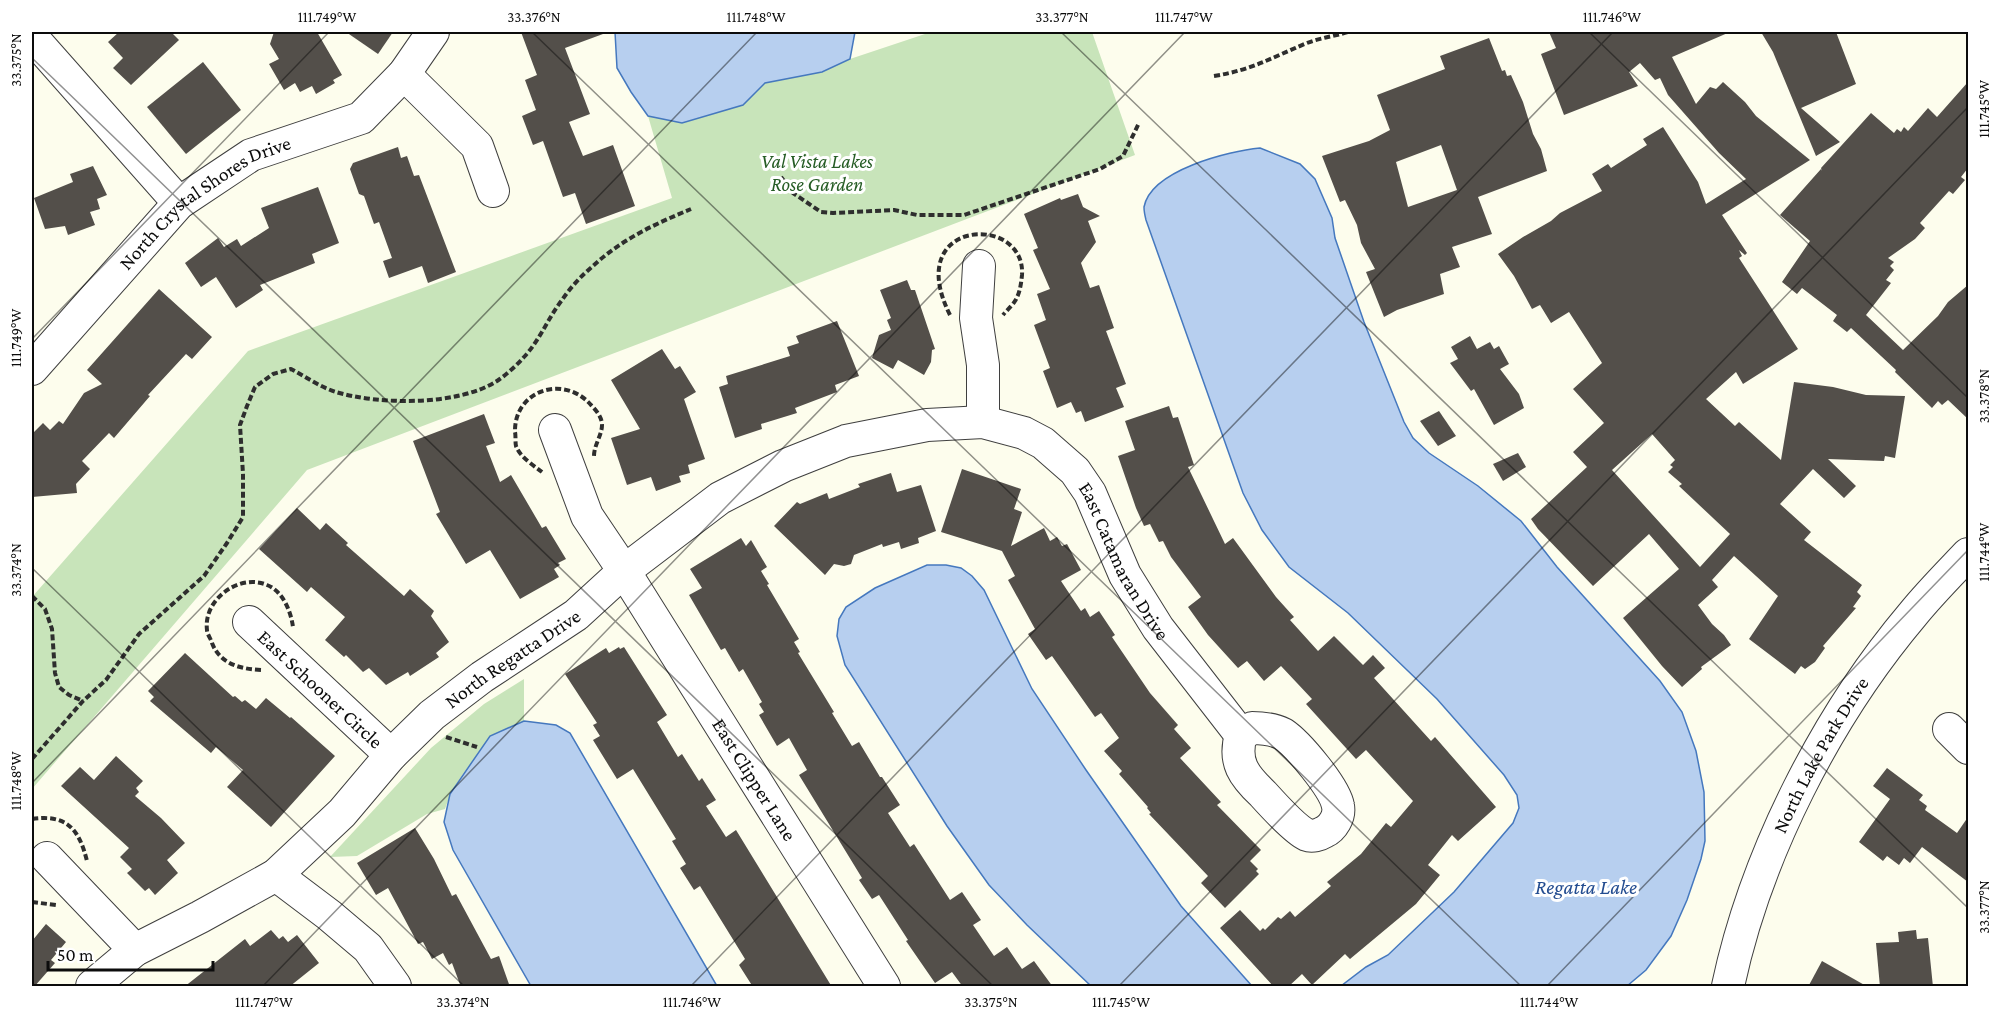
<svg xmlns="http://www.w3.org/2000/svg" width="2000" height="1018" font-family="'Crimson Pro',serif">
<rect width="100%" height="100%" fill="#fdfded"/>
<g fill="#c8e4ba">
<path d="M931 32H1092L1135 155 307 470 32 789V597L248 351 672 198 648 116 682 123 743 105 765 83 822 72 850 59Z"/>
<path d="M524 679V721C490 738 457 772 445 809L427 814 357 856 330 857 431 748 484 704Z"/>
</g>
<g fill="#b7cfef" stroke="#4578be" stroke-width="1.5">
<path d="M615 32H855L850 59 822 72 765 83 743 105 682 123 648 116 631 92 617 68Z"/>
<path d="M1260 148 1300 164 1315 179 1332 218 1335 238 1364 322 1404 422 1413 438 1429 453 1478 486 1521 521 1557 567 1660 681 1682 712 1696 751 1704 792 1705 841 1701 859 1687 900 1671 936 1646 970 1627 986H1341L1366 967 1388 955 1454 892 1513 823 1519 808 1517 795 1504 775 1437 699 1348 613 1289 567 1262 530 1243 493 1146 220C1145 216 1144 211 1144 207 1151 170 1229 151 1260 148Z"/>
<path d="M927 565H946L961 568 972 576 984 590 1032 689 1086 770 1181 906 1252 986H1091L1027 925 989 885 947 826 845 665 837 636 839 619 846 607 875 588Z"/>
<path d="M524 721 556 725 570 733 717 986H531L453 850 444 822 450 794 490 736Z"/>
</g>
<g fill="#534f4a" fill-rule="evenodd">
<path d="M119 32H171L179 40 131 85 113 68 123 58 108 42Z"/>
<path d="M274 32H317L342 75 333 80 335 83 316 94 312 86 300 92 295 83 284 90 269 64 279 59 270 44Z"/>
<path d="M346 32H393L378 54Z"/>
<path d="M521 32H603V34L565 48 590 114 569 122 583 156 613 145 635 206 586 224 575 193 563 197 543 141 533 145 522 116 536 110 525 80 537 75Z"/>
<path d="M1549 32H1730L1672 57 1696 104 1710 87 1716 89 1723 82 1745 102 1756 116 1810 160 1722 215 1747 253 1745 255 1739 250 1742 256 1739 258 1798 349 1743 384 1736 372 1706 399 1735 426 1739 422 1781 460 1794 382 1833 387 1866 395 1905 396 1895 458 1885 456 1884 461 1828 459 1856 486 1844 498 1813 469 1780 504 1811 532 1804 540 1862 585 1857 592 1861 596 1853 607 1856 608 1823 646 1825 648 1815 662 1805 669 1801 666 1795 674 1749 639 1778 596 1734 556 1712 580 1718 587 1698 605 1712 624 1724 635 1731 645 1701 667 1702 669 1682 687 1662 666 1623 618 1679 569 1649 534 1593 586 1538 529 1531 519 1587 467 1573 452 1604 423 1573 389 1602 363 1569 312 1551 323 1540 305 1532 309 1514 276 1498 254 1523 237 1551 221 1560 213 1602 191 1592 174 1608 164 1611 168 1647 145 1643 139 1663 127 1698 182 1706 204 1746 179 1719 153 1668 95 1660 78 1655 80 1640 63 1629 72 1638 86 1564 115 1541 54 1556 48ZM1652 434 1675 460 1670 465 1673 467 1668 472 1682 484 1679 486 1730 534 1700 567 1612 470Z"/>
<path d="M1761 32H1836L1856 84 1801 108 1840 142 1816 156 1773 52Z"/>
<path d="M1489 38 1502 71 1505 70 1507 76 1511 75 1523 102 1533 134 1541 149 1547 171 1478 197 1492 234 1452 247 1460 267 1440 274 1444 294 1397 310 1384 317 1366 272 1375 269 1361 243 1357 225 1345 200 1340 202 1322 156 1369 141 1390 130 1377 95 1445 69 1440 56ZM1441 145 1457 190 1408 207 1396 162Z"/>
<path d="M203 62 241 110 186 154 147 107Z"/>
<path d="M1968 82V168L1961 177 1965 180 1953 194 1949 191 1920 223 1925 228 1915 239 1888 258 1894 262 1890 266 1894 270 1886 280 1891 283 1866 315 1903 350 1938 316 1948 302 1968 285V419L1948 400 1942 405 1938 401 1932 408 1895 372 1896 370 1851 328 1847 332 1833 321 1837 315 1802 288 1797 294 1782 282 1810 241 1780 215 1821 169 1822 171 1821 168 1871 113 1894 133 1897 129 1901 132 1904 127 1908 131 1928 108 1937 117Z"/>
<path d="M398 147 401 158 407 156 414 176 419 175 456 272 428 283 422 266 389 278 383 261 392 258 379 222 374 224 364 196 359 194 350 169 353 163Z"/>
<path d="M93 166 107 195 97 199 100 209 90 212 95 225 68 235 65 226 45 229 34 198 73 182 70 174Z"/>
<path d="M318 187 339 243 312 254 315 263 260 285 263 290 236 308 216 277 201 287 185 263 218 238 224 247 237 239 241 246 269 228 261 208Z"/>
<path d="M1078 194 1083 207 1100 216 1088 221 1096 242 1081 263 1090 288 1099 285 1114 328 1106 331 1126 384 1116 388 1124 407 1085 422 1081 411 1076 413 1071 402 1057 408 1043 371 1050 368 1034 325 1046 320 1037 294 1050 289 1033 250 1038 248 1024 214 1060 198 1061 200Z"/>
<path d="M907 280 911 290H915L935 349 932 350 931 362 924 375 898 360 893 369 872 358 879 335 891 330 887 320 891 318 880 290Z"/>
<path d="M159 289 212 337 192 359 186 354 148 395 150 396 114 438 109 433 82 461 90 469 76 484 77 493 32 497V434L43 423 50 430 59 421 63 424 84 393 102 384 87 370Z"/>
<path d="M837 321 859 376 835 385 837 392 795 408 797 413 761 424 762 429 735 438 719 387 728 384 726 376 790 356 787 347 799 343 796 336Z"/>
<path d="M1470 336 1477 349 1490 342 1494 349 1499 346 1509 364 1500 369 1519 394 1524 408 1494 425 1474 389 1471 391 1450 363 1458 359 1451 347Z"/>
<path d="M662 349 675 369 680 366 696 392 684 399 705 459 688 465 690 473 679 476 681 482 656 491 651 477 627 485 611 438 640 429 611 380Z"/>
<path d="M1169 406 1173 418 1178 417 1194 465 1188 467 1225 544 1233 538 1276 597 1294 617 1290 620 1318 651 1334 636 1363 665 1373 655 1385 668 1374 678 1431 741 1435 737 1496 807 1458 841 1452 835 1428 865 1440 875 1416 904 1350 959 1345 954 1312 985 1302 974 1288 987H1274L1220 928 1240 910 1260 931 1263 928 1265 930 1278 917 1281 919 1290 911 1295 917 1331 886 1327 882 1361 854 1386 823 1391 827 1413 801 1366 750 1356 759 1306 704 1312 699 1281 666 1264 681 1247 661 1238 668 1208 635 1188 607 1201 597 1171 557 1163 541 1159 542 1150 524 1144 526 1136 508 1118 456 1135 450 1125 421Z"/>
<path d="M1439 411 1456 436 1438 446 1420 421Z"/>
<path d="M484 414 495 443 486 446 500 482 511 475 542 528 546 526 566 559 558 563 560 565 554 569 559 577 520 599 490 550 466 564 436 514 440 512 413 441Z"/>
<path d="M1518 453 1526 467 1503 481 1493 464Z"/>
<path d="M962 469 1021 489 1014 509 1022 512 1011 546 1044 528 1050 541 1057 537 1062 546 1067 544 1081 570 1061 581 1081 611 1085 608 1090 617 1099 611 1115 635 1112 637 1150 693 1178 725 1174 729 1191 748 1180 758 1221 802 1217 805 1261 850 1250 861 1258 869 1256 871 1259 874 1225 908 1201 883 1208 876 1149 814 1151 813 1147 808 1148 807 1119 774 1122 771 1104 751 1119 738 1101 713 1095 717 1052 656 1046 660 1028 634 1035 629 1008 580 1015 576 1002 551 941 532Z"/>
<path d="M891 473 897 492 921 485 936 531 918 538 919 543 901 549 899 542 883 547 882 544 854 555 851 564 844 566 834 564 825 575 774 526 797 502 800 504 827 493 829 499 860 487 858 484Z"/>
<path d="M297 508 320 530 326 523 348 543 346 545 404 596 410 589 434 611 431 616 449 642 436 653 439 657 410 676 408 672 386 685 369 668 363 672 346 655 344 657 325 640 345 617 311 587 307 592 259 549Z"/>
<path d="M741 538 746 546 751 540 767 567 761 571 769 584 767 585 799 639 794 642 800 652 798 653 834 712 832 713 852 746 859 742 880 777H882L900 805 888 813 910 847 914 844 950 900 962 892 981 920 973 925 994 956 1007 947 1022 969 1034 961 1053 987H963L952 972 935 983 906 941 908 940 879 895 872 899 859 880 862 878 799 775 807 770 789 738 777 746 759 715 764 712 759 704 762 702 743 669 739 672 725 648 721 650 689 595 702 588 690 569Z"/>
<path d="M619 647 620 649 624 647 667 715 657 722 678 757 682 754 699 781 702 778 716 800 706 806 726 837 736 830 832 987H753L739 965 745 959 700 886 694 890 680 868 686 864 672 841 676 839 633 769 617 779 593 740 600 736 593 725 597 723 565 674 606 648 609 653Z"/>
<path d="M185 653 233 697 235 696 242 702 245 700 256 709 266 698 290 718 291 717 335 756 271 827 227 787 243 770 216 747 211 753 150 701 154 697 148 691Z"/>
<path d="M116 756 143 781 136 788 139 792 135 796 161 818 185 843 167 860 178 873 155 895 149 888 145 891 127 873 132 869 120 857 129 848 61 786 80 767 94 780Z"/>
<path d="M1887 768 1923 795 1919 800 1927 806 1925 810 1957 833 1968 817V882L1922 847 1910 863 1904 858 1899 865 1887 856 1883 861 1859 842 1890 799 1873 786Z"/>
<path d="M415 828 434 859 452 896 456 894 491 959 499 956 510 987H461L452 963 449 965 443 953 432 959 423 942 418 944 388 888 376 895 357 863Z"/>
<path d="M46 924 66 942 51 960 55 963 34 987H32V941Z"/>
<path d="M271 930 279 939 283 936 288 942 297 935 319 963 289 987H184L245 939 250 946Z"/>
<path d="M1916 930 1917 939 1928 938 1933 987H1880L1876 943 1899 942 1898 932Z"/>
<path d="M1822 961 1868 987H1808Z"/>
</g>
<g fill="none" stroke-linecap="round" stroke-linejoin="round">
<g stroke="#3f3f3f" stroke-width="34">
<g id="minor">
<path d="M32 37 179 203"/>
<path d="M404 74 477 146 493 191"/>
<path d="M979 266 976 318 983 365V422"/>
<path id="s1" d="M32 369 179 203 251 155 361 118 404 74 433 32"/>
<path id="s2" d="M555 430 587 516 624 571 884 986"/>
<path id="s3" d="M249 622 391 755"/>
<path d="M1252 728C1262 728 1273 729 1283 734 1298 744 1335 788 1338 806 1340 816 1333 828 1324 832 1319 835 1312 837 1307 835 1296 830 1272 804 1263 794 1244 776 1233 762 1241 735Z"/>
<path d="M1949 729 1968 748"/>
<path d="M47 858 135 950"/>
<path d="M276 875 329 915 368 948 395 986"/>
<path id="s4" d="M92 986 135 950 200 917 276 875 342 813 391 755 432 715 482 677 576 615 624 571 720 498 783 466 846 441 927 425 983 422 1024 433 1043 443 1075 471 1090 493 1125 575 1158 628 1241 735"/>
<path id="s5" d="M1728 986C1756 855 1826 717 1913 614 1930 593 1950 573 1968 554"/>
</g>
</g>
<g stroke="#2e2e2e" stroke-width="4" stroke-dasharray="6 3" stroke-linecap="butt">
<path d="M1214 76C1252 70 1273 57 1307 43 1320 38 1335 36 1348 32"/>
<path d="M781 177 793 193 821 212 833 213 894 210 917 215H964L1100 169 1123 156 1139 123"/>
<path d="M950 315C901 218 1026 213 1022 275 1021 284 1020 293 1015 301 1012 306 1007 310 1003 315"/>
<path d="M542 472C533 465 520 457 516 446 515 442 516 436 515 432 514 390 564 374 591 405 596 410 602 417 602 425 602 435 594 445 594 456"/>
<path d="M32 596 45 609 52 629 55 673 59 687 69 695 83 701"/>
<path d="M261 670C240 669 220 664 212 643 211 639 207 634 207 630 203 599 240 573 267 585 283 591 291 612 293 627"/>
<path d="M446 737 477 747"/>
<path d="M32 759 83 701 106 680 139 634 204 576 227 543 243 517V474L240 425 247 406 255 387 273 374 291 369C306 377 320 387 336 392 379 405 458 406 497 381 506 375 517 365 524 357 540 340 548 318 562 300 570 288 582 275 593 266 622 239 655 224 691 209"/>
<path d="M32 819C67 814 79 829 87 861"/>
<path d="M32 902 56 905"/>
</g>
<use href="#minor" stroke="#fff" stroke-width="32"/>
</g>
<path fill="none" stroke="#0c0c0c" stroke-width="1.5" stroke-opacity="0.45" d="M532 32 1521 986M1061 32 1968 908M1589 32 1968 398M32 58 993 986M32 339 329 32M32 568 464 986M32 783 757 32M263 986 1185 32M691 986 1613 32M1119 986 1968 107M1547 986 1968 550"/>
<g text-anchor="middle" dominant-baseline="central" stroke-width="6" stroke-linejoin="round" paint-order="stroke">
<g font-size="20" font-style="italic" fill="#255c24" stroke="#fff">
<text x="817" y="161">Val Vista Lakes<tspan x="817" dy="23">Rose Garden</tspan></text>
</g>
<g font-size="20" fill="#0c0c0c" stroke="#fff">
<text stroke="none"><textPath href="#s1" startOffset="243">North Crystal Shores Drive</textPath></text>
<text stroke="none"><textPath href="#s4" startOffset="1287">East Catamaran Drive</textPath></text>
<text stroke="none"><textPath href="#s4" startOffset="538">North Regatta Drive</textPath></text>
<text stroke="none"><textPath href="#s3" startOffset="98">East Schooner Circle</textPath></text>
<text stroke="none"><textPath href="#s5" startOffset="250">North Lake Park Drive</textPath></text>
<text stroke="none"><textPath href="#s2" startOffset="404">East Clipper Lane</textPath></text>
</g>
<g font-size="21" font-style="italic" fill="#234c90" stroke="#fff">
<text x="1586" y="887">Regatta Lake</text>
</g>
</g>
<rect width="2000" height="1018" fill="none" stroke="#ffffff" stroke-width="66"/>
<path d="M48 961v9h165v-9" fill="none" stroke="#0c0c0c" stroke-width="3"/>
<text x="57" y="961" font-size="18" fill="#0c0c0c" stroke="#ffffff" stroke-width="4.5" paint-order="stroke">50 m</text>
<rect x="33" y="33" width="1934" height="952" fill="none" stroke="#0c0c0c" stroke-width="2"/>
<g font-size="15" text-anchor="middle" fill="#0c0c0c">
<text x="327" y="22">111.749°W</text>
<text x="534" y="22">33.376°N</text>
<text x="756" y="22">111.748°W</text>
<text x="1062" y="22">33.377°N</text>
<text x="1184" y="22">111.747°W</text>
<text x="1612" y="22">111.746°W</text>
<text transform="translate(16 60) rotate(-90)" y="5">33.375°N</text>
<text transform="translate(1984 109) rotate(-90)" y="5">111.745°W</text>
<text transform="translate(16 338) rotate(-90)" y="5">111.749°W</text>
<text transform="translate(1984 396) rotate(-90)" y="5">33.378°N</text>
<text transform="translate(1984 552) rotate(-90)" y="5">111.744°W</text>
<text transform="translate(16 570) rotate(-90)" y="5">33.374°N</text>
<text transform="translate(16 781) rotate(-90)" y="5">111.748°W</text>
<text transform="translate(1984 907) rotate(-90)" y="5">33.377°N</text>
<text x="264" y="1007">111.747°W</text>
<text x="463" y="1007">33.374°N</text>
<text x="692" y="1007">111.746°W</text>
<text x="991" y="1007">33.375°N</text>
<text x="1121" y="1007">111.745°W</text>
<text x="1549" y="1007">111.744°W</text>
</g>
</svg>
